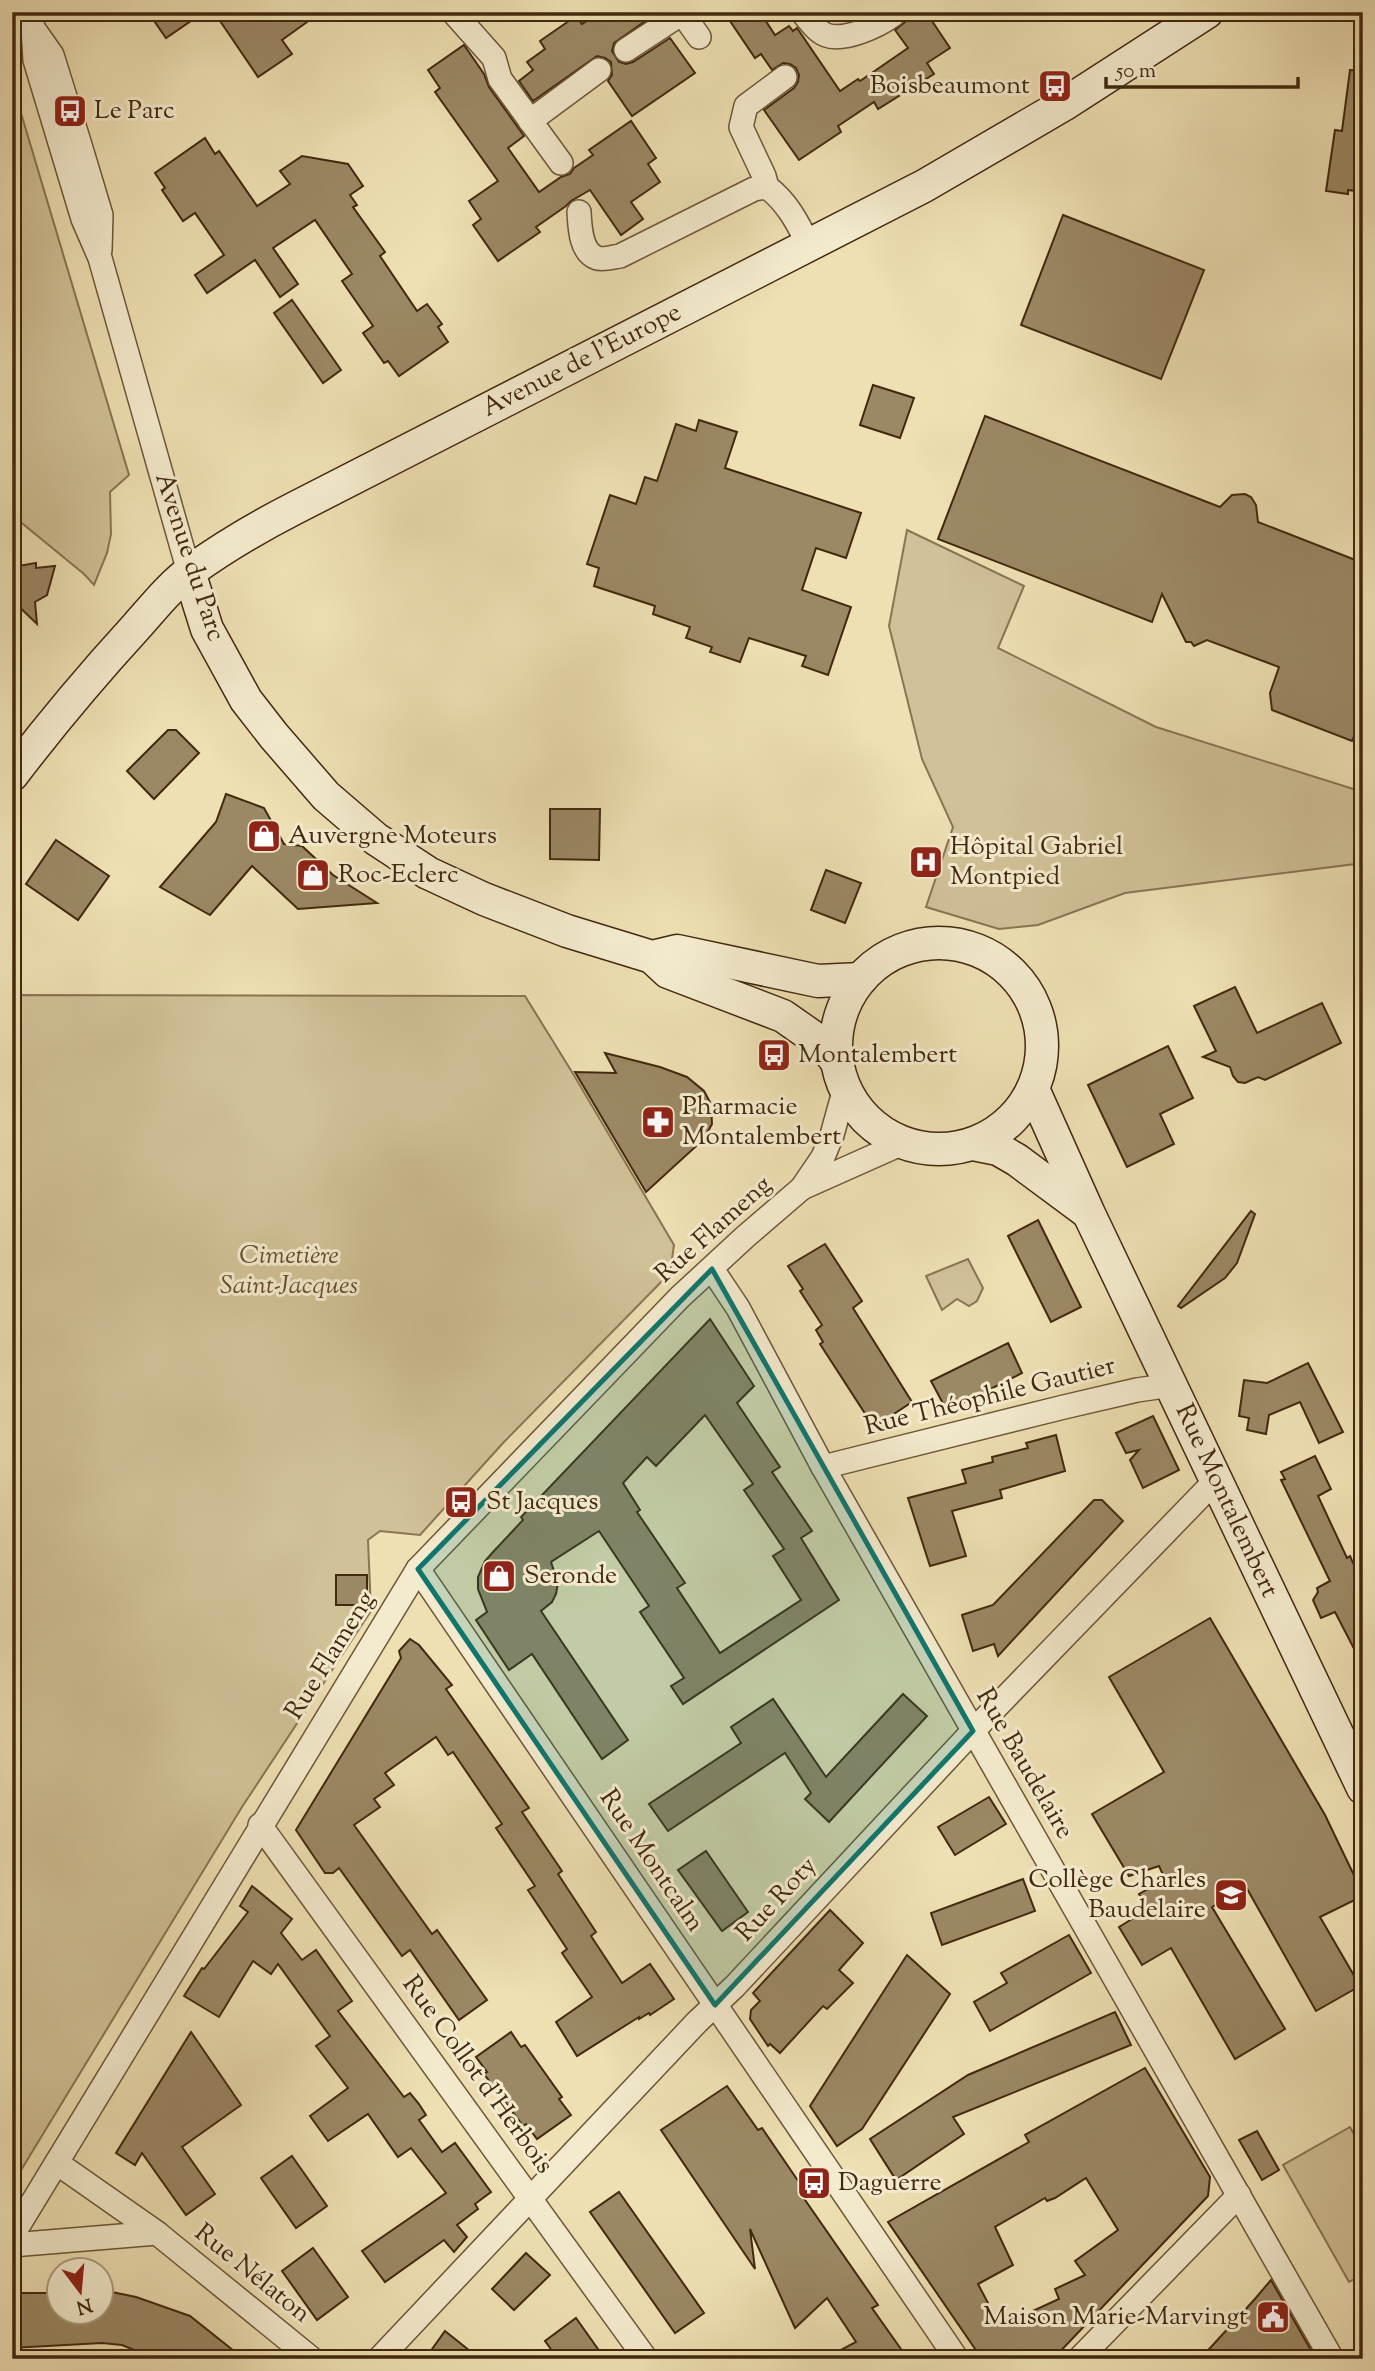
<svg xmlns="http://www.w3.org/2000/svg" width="1375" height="2371" font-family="'Sorts Mill Goudy',serif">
<rect width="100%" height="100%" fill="#eee0b3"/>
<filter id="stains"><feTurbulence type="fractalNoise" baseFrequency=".00286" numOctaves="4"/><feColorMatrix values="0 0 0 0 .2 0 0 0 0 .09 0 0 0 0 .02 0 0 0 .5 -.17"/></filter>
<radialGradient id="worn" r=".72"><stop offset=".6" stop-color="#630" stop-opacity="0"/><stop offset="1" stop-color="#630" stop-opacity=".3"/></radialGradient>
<g fill="#d1c197" stroke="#8a7453" stroke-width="2">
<path d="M12 83 129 475 110 492 111 534 107 553 94 585 84 574 12 515Z"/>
<path d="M907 530 1024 586 998 648 1156 727 1363 792V863L1125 893 1038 925 999 929 926 907 953 827 922 759 889 626Z"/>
<path d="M12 995 525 996 572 1072 674 1245 670 1273 503 1443 420 1535 380 1531 368 1540 371 1611 242 1807 12 2185Z"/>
<path d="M968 1259 983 1288 977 1301 969 1306 957 1299 942 1310 926 1276Z"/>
<path d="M1350 2127 1363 2150V2274L1349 2282 1283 2165Z"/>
</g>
<g fill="#9b8864" stroke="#42280f" stroke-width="2" fill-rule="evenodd">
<path d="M148 12H204L166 38Z"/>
<path d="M214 12H321L282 40 292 54 258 77Z"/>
<path d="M599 12 606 21 619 12H653L654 15 614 43 612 51 619 62 626 64 633 62 670 38 695 73 632 116 608 81 612 75 611 62 605 58 597 56 533 101 519 81 533 70 527 62 545 49 540 41 576 16 582 24Z"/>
<path d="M742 12H760L775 35 789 26 793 31 797 28 840 91 858 79 860 81 908 48 895 30 905 22 906 12H926L950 48 927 63 934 74 878 109 874 102 838 126 841 132 799 160 764 110 794 88 798 82 799 75 796 68 790 64 783 63 772 70 761 54 755 58 730 21Z"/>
<path d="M464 45 484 74 489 87 524 136 508 148 539 192 561 177 570 174 574 168 593 155 589 150 631 121 656 158 648 164 660 182 631 202 643 219 621 235 590 190 571 201 566 206 536 227 540 232 498 261 473 225 481 219 469 201 498 181 435 92 440 88 428 70Z"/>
<path d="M1350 70 1363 71V192L1348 190V194L1326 191 1335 130 1342 131Z"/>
<path d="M205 138 215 154 219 151 257 206 290 184 280 171 302 156 348 164 363 186 350 195 357 205 353 207 385 252 380 256 417 311 427 304 442 324 438 327 448 342 399 376 388 361 384 363 363 333 373 326 342 281 352 274 315 220 273 248 298 284 280 297 255 260 207 293 195 275 224 255 195 213 183 221 162 190 165 188 155 173Z"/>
<path d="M1063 215 1204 270 1161 379 1021 325Z"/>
<path d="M292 300 341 370 323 383 274 313Z"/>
<path d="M873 385 914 398 900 438 860 425Z"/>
<path d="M985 416 1220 507 1232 495 1245 494 1251 497 1256 505 1258 522 1363 563V716L1352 741 1272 710 1270 693 1279 667 1207 640 1194 646 1191 642H1186L1162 594 1152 622 938 539Z"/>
<path d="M699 420 737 432 725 468 861 513 846 558 816 548 802 590 851 607 828 675 802 666 806 656 749 638 740 662 710 652 712 647 686 638 690 627 653 614 655 606 594 586 599 568 587 564 610 495 636 504 645 477 657 481 676 424 696 431Z"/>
<path d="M36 563V568L55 566 47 595 35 602 37 624 12 600V567Z"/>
<path d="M168 730H176L199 753 154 799 127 771Z"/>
<path d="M226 794 264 808 284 844 302 846 333 875 377 903 298 909 252 866 210 915 160 887 216 822Z"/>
<path d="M550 809H600L599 860 550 859Z"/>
<path d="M56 840 109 876 78 920 26 884Z"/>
<path d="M826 870 861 883 845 923 811 910Z"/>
<path d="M1235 987 1257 1033 1322 1003 1341 1043 1265 1080 1258 1077 1245 1083 1238 1082 1233 1076 1230 1067 1203 1057 1216 1051 1194 1006Z"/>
<path d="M1168 1046 1193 1098 1160 1114 1174 1144 1127 1167 1088 1085Z"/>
<path d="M605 1053 660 1067 687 1077 704 1091 711 1104 712 1124 704 1139 646 1192 575 1072 616 1073Z"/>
<path d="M1251 1211 1255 1214 1237 1263 1225 1278 1181 1308 1178 1306Z"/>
<path d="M1038 1220 1081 1307 1051 1322 1008 1236Z"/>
<path d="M825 1244 862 1301 853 1308 912 1402 877 1425 869 1413 866 1415 820 1344 823 1342 816 1330 822 1325 800 1291 803 1289 788 1266Z"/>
<path d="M710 1319 754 1386 737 1403 780 1467 772 1472 812 1531 801 1538 839 1600 683 1704 671 1686 684 1678 640 1612 649 1606 599 1531 551 1562 558 1583 556 1594 552 1602 541 1611 628 1740 602 1759 532 1654 509 1670 476 1620 487 1612 478 1589V1577L485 1561 493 1552 523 1520 521 1517ZM705 1415 753 1484 744 1490 784 1549 773 1556 801 1600 720 1653 677 1588 685 1583 637 1512 640 1510 623 1483 647 1457 656 1466Z"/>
<path d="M1008 1343 1022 1373 947 1411 931 1381Z"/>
<path d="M1308 1363 1343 1432 1319 1443 1300 1402 1269 1415 1266 1434 1247 1430 1249 1418 1239 1416 1244 1380 1267 1383Z"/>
<path d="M1153 1416 1179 1470 1143 1488 1130 1460 1139 1450 1126 1453 1116 1433Z"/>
<path d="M1056 1435 1065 1471 1000 1490 1002 1498 952 1511 966 1556 930 1566 908 1498 966 1483 962 1470 993 1462 992 1457 1028 1448 1026 1443Z"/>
<path d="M1315 1456 1331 1489 1318 1496 1347 1558 1350 1556 1353 1563 1363 1558V1666L1335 1612 1321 1618 1313 1600 1318 1592 1317 1588 1330 1581 1281 1480 1285 1479 1281 1472Z"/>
<path d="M1094 1500H1102L1123 1521 998 1656 994 1644 973 1651 962 1615 993 1605Z"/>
<rect x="336" y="1575" width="31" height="30"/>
<path d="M1210 1618 1325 1815 1363 1894V1896L1320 1917 1360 1986 1316 2011 1246 1887 1212 1907 1285 2029 1235 2059 1171 1948 1142 1965 1119 1927 1148 1909 1139 1894 1165 1879 1159 1866 1129 1876 1092 1814 1164 1772 1109 1677Z"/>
<path d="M410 1639 419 1645 452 1685 446 1689 529 1808 522 1812 562 1871 558 1874 596 1932 591 1936 622 1983 650 1964 674 1999 650 2015 649 2013 639 2019V2017L577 2056 556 2022 592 1997 562 1953 567 1949 528 1890 535 1886 496 1828 502 1824 453 1752 448 1755 436 1737 385 1773 394 1785 374 1799 380 1807 354 1825 432 1934 437 1930 487 2000 459 2020 410 1950 402 1956 339 1868 333 1873H325L296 1830 401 1658 399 1651Z"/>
<path d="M903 1694 927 1716 829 1822 805 1799 811 1793 785 1753 668 1831 649 1804 741 1743 731 1727 773 1699 826 1777Z"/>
<path d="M989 1797 1006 1824 955 1855 938 1827Z"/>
<path d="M706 1851 748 1912 722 1931 678 1870Z"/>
<path d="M1023 1879 1035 1911 942 1945 931 1913Z"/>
<path d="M252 1886 292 1919 281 1933 302 1960 316 1950 352 2001 338 2011 404 2097 410 2093 419 2104 426 2115 419 2120 442 2152 455 2143 491 2192 475 2204 478 2209 457 2225 467 2237 454 2252 444 2240 385 2282 362 2251 446 2193 411 2148 398 2157 368 2114 328 2141 310 2116 348 2088 316 2046 330 2036 278 1964 271 1974 253 1961 219 2017 184 1996 202 1968 204 1969 248 1912 240 1906Z"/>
<path d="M830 1910 863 1943 839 1970 853 1983 827 2009 823 2006 780 2053 770 2044 768 2046 750 2019 751 2010 760 2001 753 1993Z"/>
<path d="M1069 1935 1091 1973 990 2031 974 2002 1007 1983 1001 1973Z"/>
<path d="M907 1955 950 1994 862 2129 837 2146 810 2106Z"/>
<path d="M1115 2012 1131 2045 953 2117 964 2134 896 2180 870 2139 968 2075Z"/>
<path d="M191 2032 241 2105 182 2147 215 2194 186 2215 142 2153 135 2165 116 2153Z"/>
<path d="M511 2032 521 2047 525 2045 562 2097 559 2099 571 2115 537 2139 526 2124 523 2126 484 2074 487 2072 476 2057Z"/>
<path d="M1145 2068 1210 2177 1208 2196 1053 2359H982L888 2222 1029 2142 1025 2135ZM1086 2178 1118 2230 1075 2261 1085 2275 1055 2289 1059 2299 1000 2326 978 2284 1013 2265 995 2227 1045 2198 1047 2201 1055 2198Z"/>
<path d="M727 2086 758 2130 762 2128 807 2194 803 2197 878 2305 872 2308 908 2359H824L856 2342 827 2298 795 2328 750 2229 755 2269 661 2130Z"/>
<path d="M1257 2131 1279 2170 1262 2180 1239 2140Z"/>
<path d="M292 2156 327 2206 296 2228 261 2178Z"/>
<path d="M619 2192 704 2313 675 2333 590 2212Z"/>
<path d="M313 2248 348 2297 317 2320 282 2271Z"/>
<path d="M526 2253 550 2275 514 2310 492 2289Z"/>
<path d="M1271 2280 1316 2359H1200L1254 2300Z"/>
<path d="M102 2290 136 2297 190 2316 244 2359H157L122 2345 102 2343 12 2348V2293H60V2312H102Z"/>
<path d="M576 2318 605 2359H558L545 2341Z"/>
<path d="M445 2331 480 2359H425Z"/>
</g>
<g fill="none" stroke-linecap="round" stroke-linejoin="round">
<g stroke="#6d5638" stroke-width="26">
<g id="street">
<path d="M29 12 33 28 35 60 83 219 100 258 189 572"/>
<path d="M453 12 494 58 500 79 561 163"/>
<path d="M802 12C809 20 816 31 826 35 844 42 878 26 893 15"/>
<path d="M682 13 699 37"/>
<path d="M33 28 52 55 80 145 101 215 100 250"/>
<path d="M626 50 684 12"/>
<path d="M530 121 599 70"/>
<path d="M767 187 764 176 741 127 746 106 785 77"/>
<path d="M579 212C580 226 580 252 597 258 603 260 613 257 620 256L754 189 767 187C787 202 798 223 809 246"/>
<path d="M802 1188 823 1157 832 1135 845 1088"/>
<path d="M712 1269 738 1308 823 1467 1332 2359"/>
<path d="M823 1467 1064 1407 1137 1390 1172 1385"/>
<path d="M418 1569 957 2359"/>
<path d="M260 1825 646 2359"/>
<path d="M57 2163 157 2233 312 2359"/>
<path d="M12 2236 418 1569 680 1297 745 1237 802 1188 903 1143"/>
<path d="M12 2245 157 2233"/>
<path d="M379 2359 697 2022 735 1986 973 1731 1217 1479"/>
<path d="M1079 2359 1239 2195"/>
</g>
</g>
<g stroke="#42280f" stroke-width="35">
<g id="secondary">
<path d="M189 572 207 629 246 700 274 736 326 796 376 839 428 873 484 899 567 931 652 957 677 951 818 981 861 979"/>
<path d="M12 775C51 724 92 675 136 627 153 608 171 585 192 570 224 547 258 527 293 509L924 186 1063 105 1207 12"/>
<circle cx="939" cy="1046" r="103"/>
<path d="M652 957 668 972 783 1016 823 1044 838 1063"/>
<path d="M1033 1089 1089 1214 1363 1788"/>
<path d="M973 1144 998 1149 1017 1160 1087 1212"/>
</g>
</g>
<use href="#street" stroke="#f4ebce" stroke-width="23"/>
<use href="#secondary" stroke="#f4ebce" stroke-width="32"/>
</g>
<path fill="#0f766e" fill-opacity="0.2" stroke="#0f766e" stroke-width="5" stroke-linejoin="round" d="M712 1269 973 1731 715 2005 418 1569Z"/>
<defs>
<g id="bus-square" transform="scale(1.75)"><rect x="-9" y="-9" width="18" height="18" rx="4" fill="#8f2418" stroke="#f4ebce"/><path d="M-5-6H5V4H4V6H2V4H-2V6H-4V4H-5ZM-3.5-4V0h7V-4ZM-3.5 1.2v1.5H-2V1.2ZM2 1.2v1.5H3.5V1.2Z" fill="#fff"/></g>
<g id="shop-square" transform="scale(1.75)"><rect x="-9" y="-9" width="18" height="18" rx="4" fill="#8f2418" stroke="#f4ebce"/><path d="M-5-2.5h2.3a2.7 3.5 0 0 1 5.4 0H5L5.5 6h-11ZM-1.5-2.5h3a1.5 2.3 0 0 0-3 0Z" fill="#fff"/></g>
<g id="hospital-square" transform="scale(1.75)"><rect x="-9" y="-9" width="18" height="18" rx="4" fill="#8f2418" stroke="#f4ebce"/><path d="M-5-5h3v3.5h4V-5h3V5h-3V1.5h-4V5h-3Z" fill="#fff"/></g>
<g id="pharmacy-square" transform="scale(1.75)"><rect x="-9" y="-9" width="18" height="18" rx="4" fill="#8f2418" stroke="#f4ebce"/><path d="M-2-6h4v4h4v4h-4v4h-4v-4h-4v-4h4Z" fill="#fff"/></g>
<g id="school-square" transform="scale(1.75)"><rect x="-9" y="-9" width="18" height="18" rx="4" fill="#8f2418" stroke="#f4ebce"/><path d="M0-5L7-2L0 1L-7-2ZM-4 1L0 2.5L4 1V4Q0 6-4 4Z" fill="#fff"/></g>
<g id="civic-square" transform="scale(1.75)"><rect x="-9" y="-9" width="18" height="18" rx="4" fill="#8f2418" stroke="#f4ebce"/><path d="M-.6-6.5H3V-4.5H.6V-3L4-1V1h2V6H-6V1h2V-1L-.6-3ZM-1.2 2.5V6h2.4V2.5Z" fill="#fff"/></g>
</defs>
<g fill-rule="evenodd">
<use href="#bus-square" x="1055" y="86"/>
<use href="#bus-square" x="70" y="111"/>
<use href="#shop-square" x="264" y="836"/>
<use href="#hospital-square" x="926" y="862"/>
<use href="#shop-square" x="313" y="875"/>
<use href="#bus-square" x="774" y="1055"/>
<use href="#pharmacy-square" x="658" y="1122"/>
<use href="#bus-square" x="461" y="1502"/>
<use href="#shop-square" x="499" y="1576"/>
<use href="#school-square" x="1231" y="1895"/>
<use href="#bus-square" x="814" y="2183"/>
<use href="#civic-square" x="1273" y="2317"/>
</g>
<g text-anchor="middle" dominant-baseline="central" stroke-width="6" stroke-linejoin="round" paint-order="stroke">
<g font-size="26" fill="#42280f" stroke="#f4ebce" text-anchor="start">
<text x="1030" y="86" text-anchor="end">Boisbeaumont</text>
<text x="94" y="111">Le Parc</text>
<text x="288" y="836">Auvergne Moteurs</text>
<text x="950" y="847">Hôpital Gabriel<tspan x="950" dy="30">Montpied</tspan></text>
<text x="338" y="875">Roc-Eclerc</text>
<text x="798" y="1055">Montalembert</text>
<text x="682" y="1107">Pharmacie<tspan x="682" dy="30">Montalembert</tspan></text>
<text x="486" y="1502">St Jacques</text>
<text x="524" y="1576">Seronde</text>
<text x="1206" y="1880" text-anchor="end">Collège Charles<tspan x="1206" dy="30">Baudelaire</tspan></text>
<text x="838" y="2183">Daguerre</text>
<text x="1248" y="2317" text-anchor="end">Maison Marie-Marvingt</text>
</g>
<g font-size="26" fill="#42280f" stroke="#f4ebce">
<text transform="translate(582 361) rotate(-27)">Avenue de l'Europe</text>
<text transform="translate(189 557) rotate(72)">Avenue du Parc</text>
<text transform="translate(714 1230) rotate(-42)">Rue Flameng</text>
<text transform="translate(990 1397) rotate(-14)">Rue Théophile Gautier</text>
<text transform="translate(1226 1501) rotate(65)">Rue Montalembert</text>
<text transform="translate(331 1656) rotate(-58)">Rue Flameng</text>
<text transform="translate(1024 1764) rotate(60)">Rue Baudelaire</text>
<text transform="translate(651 1861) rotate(56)">Rue Montcalm</text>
<text transform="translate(777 1900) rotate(-47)">Rue Roty</text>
<text transform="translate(477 2075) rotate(54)">Rue Collot d'Herbois</text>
<text transform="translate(252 2274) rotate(39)">Rue Nélaton</text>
</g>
<g font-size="26" font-style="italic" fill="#664e31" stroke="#f4ebce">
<text x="289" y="1256">Cimetière<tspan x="289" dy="30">Saint-Jacques</tspan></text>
</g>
</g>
<rect width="1375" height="2371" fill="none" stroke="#eee0b3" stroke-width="42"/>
<rect x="14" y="14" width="1347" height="2343" fill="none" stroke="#42280f" stroke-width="3.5"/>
<rect x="21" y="21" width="1333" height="2329" fill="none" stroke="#42280f" stroke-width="2"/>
<g transform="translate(80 2291) rotate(164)"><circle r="33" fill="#f4ebce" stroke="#ad9d82" stroke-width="2"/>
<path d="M0-5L12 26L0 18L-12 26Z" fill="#8f2418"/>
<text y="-10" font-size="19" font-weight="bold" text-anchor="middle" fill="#42280f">N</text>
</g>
<path d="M1106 77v10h192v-10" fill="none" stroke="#42280f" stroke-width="3.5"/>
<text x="1116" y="77" font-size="21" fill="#42280f" stroke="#f4ebce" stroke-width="5" paint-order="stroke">50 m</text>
<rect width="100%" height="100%" filter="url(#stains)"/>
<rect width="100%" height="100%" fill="url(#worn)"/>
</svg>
